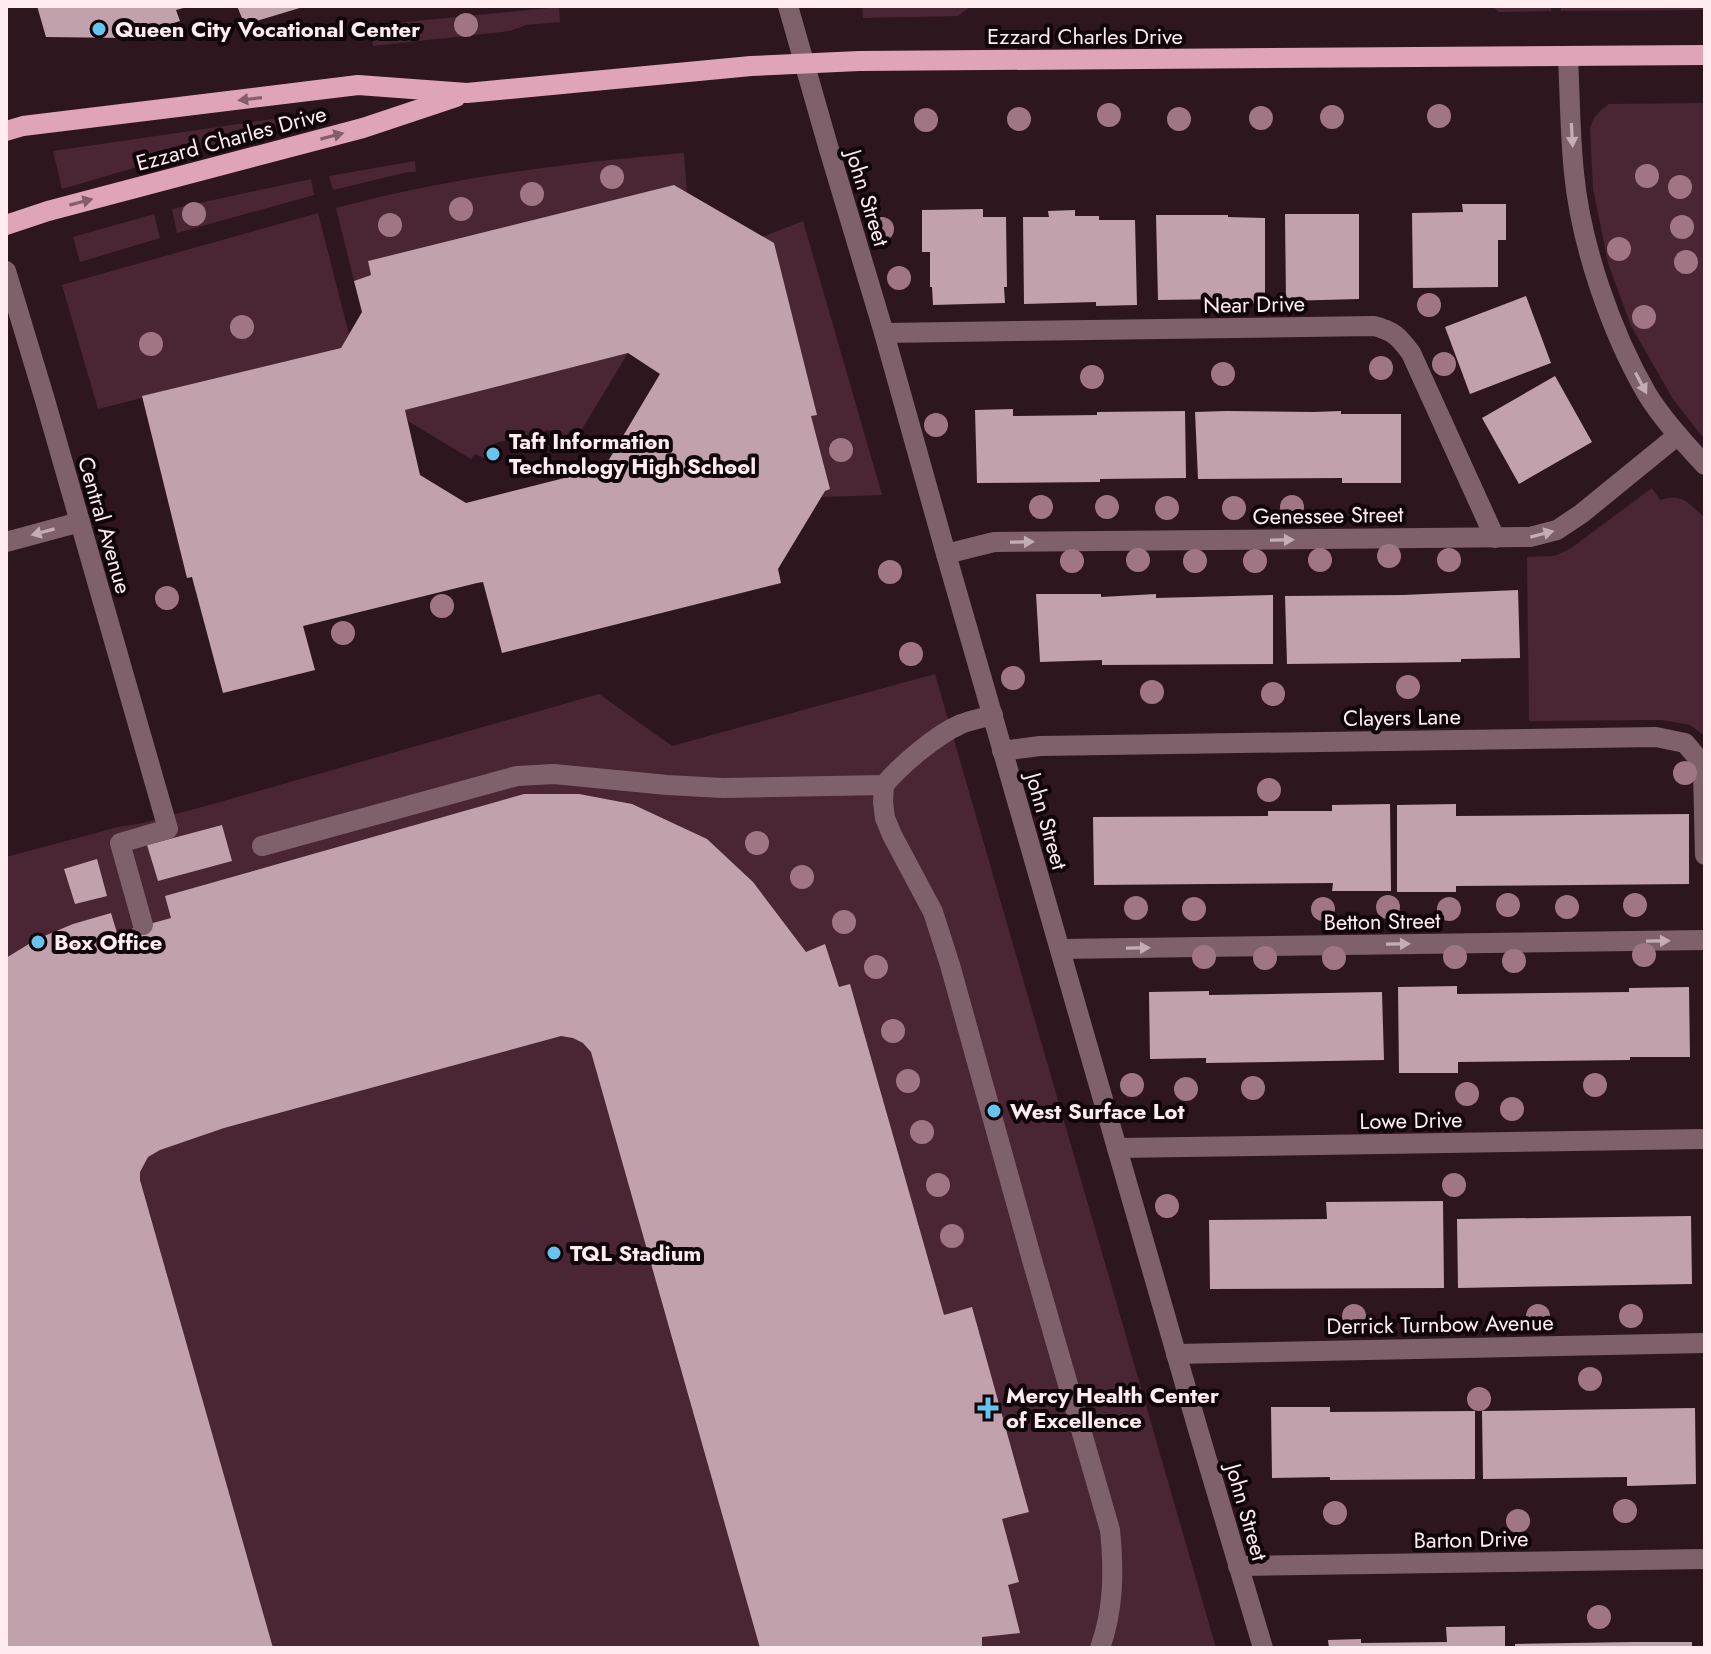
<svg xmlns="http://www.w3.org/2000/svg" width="1711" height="1654" font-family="Jost,sans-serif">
<rect width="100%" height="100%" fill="#2e161f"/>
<g fill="#4a2634">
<path d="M862 6H971L958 16 863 18Z"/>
<path d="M1492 6H1551V11L1499 12Z"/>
<path d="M1561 6H1705V10L1561 11Z"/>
<path d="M559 7 560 22 526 25 510 31 373 46 372 34 395 23Z"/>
<path d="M1705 103V440L1673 399 1631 326 1608 263 1593 188 1590 128 1594 118 1601 110 1609 104Z"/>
<path d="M315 113V115L62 189 53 151Z"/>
<path d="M684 153 687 192 674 185 368 261 371 275 354 281 336 208C450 177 567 163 684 153Z"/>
<path d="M415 161 416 172H408L333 190 329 176Z"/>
<path d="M311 179 314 195 177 233 172 209Z"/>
<path d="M318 213 349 334 341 348 98 409 62 285Z"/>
<path d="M154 214 160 238 80 262 73 237Z"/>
<path d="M803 221 882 495 821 497 762 237Z"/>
<path d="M628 353 579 434 570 430 565 439 549 430 495 443 486 459 475 454 471 459 408 421 405 410Z"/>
<path d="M1652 488 1660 500C1682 492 1689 504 1705 518V736L1690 725 1663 720 1529 721 1527 557 1554 556 1570 549Z"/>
<path d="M935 674 1216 1648H6V857L118 827 143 823 220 802 599 694 672 746Z"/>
</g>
<g fill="#c1a1ab" fill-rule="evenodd">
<path d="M37 6H187V7L176 10 180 21 125 38 46 37Z"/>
<path d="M237 6H303V7L253 22 242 18Z"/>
<path d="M674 185 774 243 817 415 811 416 830 489 825 491 778 569 781 583 502 653 483 582 477 583 303 626 315 670 223 693 192 577 187 578 142 396 341 348 362 312 354 281 371 275 368 261ZM628 353 660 374 604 468 466 503 420 475 405 410Z"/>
<path d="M1462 204H1506V240H1498V287L1413 288 1412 213 1463 212Z"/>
<path d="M983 209V217H1006L1007 287H1004L1005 303 933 305 932 287H930V252H922V210Z"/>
<path d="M1075 210V216H1099V220H1135L1137 305 1096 306V302L1024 304 1023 217H1049L1048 211Z"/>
<path d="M1285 214H1359V299L1286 301Z"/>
<path d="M1156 215H1228V217L1265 218V303L1229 304V299L1158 300Z"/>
<path d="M1526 296 1551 363 1470 394 1445 327Z"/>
<path d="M1555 376 1592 442 1519 484 1482 418Z"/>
<path d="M1013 409V416L1097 415V412L1185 411 1186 478 1100 479V482L977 483 975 410Z"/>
<path d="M1226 411 1314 412 1341 411V414H1401V483H1342V478L1198 479 1195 412Z"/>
<path d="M1518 590 1520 658 1461 659V662L1287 664 1285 596 1403 595Z"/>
<path d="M1036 594H1101V597L1156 594V598L1273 595V664L1102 665V660L1040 662Z"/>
<path d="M524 794H579L632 804 707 839 753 882 806 952 825 944 839 987 850 984 944 1315 972 1307 1029 1512 1002 1519 1019 1582 1008 1585 1020 1633 982 1637V1648H760L591 1052 583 1043 573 1038 561 1036 224 1128 160 1150 148 1157 140 1172V1180L273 1648H6V958L37 939 73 924 111 913 117 933 171 918 165 896Z"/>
<path d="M1390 804 1391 891H1332L1333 883 1094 885 1093 817 1268 816V811H1332V805Z"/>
<path d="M1456 804V816L1689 814V884L1456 886V892H1397V805Z"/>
<path d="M222 825 232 861 158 881 147 845Z"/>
<path d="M97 859 107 896 75 904 64 869Z"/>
<path d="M1457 986V994L1629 992V988L1689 987 1690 1057H1630V1060L1458 1062V1073H1399L1398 987Z"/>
<path d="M1209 991V995L1382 992 1384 1060 1206 1063V1058L1150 1059 1149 992Z"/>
<path d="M1443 1201 1444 1288 1210 1289 1209 1220 1327 1219 1326 1202Z"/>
<path d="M1691 1216 1692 1284 1458 1288 1457 1219Z"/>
<path d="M1271 1407H1330V1412L1475 1411V1479L1330 1480V1477L1272 1478Z"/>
<path d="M1695 1408 1696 1484 1627 1486V1477L1483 1479 1482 1411Z"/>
<path d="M1505 1626V1648H1329L1328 1640 1361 1639V1643L1447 1642 1446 1627Z"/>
<path d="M1633 1642H1692V1648H1515V1644Z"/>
</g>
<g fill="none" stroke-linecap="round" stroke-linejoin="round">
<g stroke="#7f616b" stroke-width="20">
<path d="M788 6 828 146 884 333 946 554 1199 1433 1263 1648"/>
<path d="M1568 57C1570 96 1570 135 1574 173 1581 245 1611 332 1647 394 1663 420 1684 443 1705 465"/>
<path d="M6 271 45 400 168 829 120 843 143 925"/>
<path d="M884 333 1374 326C1394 331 1399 337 1411 353L1495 538"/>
<path d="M6 542 80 522"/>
<path d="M946 554 994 542 1530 537 1557 530 1581 514 1678 435"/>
<path d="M1002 751 1040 746 1656 737 1685 743 1696 756 1703 770 1705 855"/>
<path d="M884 785 883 802 885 818 892 835 933 912 950 965 1032 1260 1110 1530C1114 1570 1114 1609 1100 1648"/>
<path d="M262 846 517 776 554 774 667 785 723 788 884 785C902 764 936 735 961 724 971 720 983 718 993 715"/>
<path d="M1060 949 1705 940"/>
<path d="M1117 1148 1705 1139"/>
<path d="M1176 1354 1705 1343"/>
<path d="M1238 1566 1705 1559"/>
</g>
<g stroke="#e0a4b9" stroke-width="20">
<path d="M6 131 23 126 358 85 467 93 751 66 859 61 1705 55"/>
<path d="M6 225 48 211 363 128 456 97"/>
</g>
</g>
<g fill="#a07684">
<circle cx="466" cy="25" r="12"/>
<circle cx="1109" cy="115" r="12"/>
<circle cx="1439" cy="116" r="12"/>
<circle cx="1332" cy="117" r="12"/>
<circle cx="1261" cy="118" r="12"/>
<circle cx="1019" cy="119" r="12"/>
<circle cx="1179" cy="119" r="12"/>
<circle cx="926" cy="120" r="12"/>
<circle cx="1647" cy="176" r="12"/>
<circle cx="612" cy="177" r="12"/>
<circle cx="1680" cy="187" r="12"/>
<circle cx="532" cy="194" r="12"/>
<circle cx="461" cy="209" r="12"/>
<circle cx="194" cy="214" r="12"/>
<circle cx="390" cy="225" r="12"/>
<circle cx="1682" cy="227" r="12"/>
<circle cx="882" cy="229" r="12"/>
<circle cx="1619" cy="249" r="12"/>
<circle cx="1686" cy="262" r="12"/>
<circle cx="899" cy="278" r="12"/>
<circle cx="1429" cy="305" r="12"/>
<circle cx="1644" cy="317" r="12"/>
<circle cx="242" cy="327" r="12"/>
<circle cx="151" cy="344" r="12"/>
<circle cx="1444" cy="364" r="12"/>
<circle cx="1381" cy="368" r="12"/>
<circle cx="1223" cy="374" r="12"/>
<circle cx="1092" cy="377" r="12"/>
<circle cx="936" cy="425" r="12"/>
<circle cx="841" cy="450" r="12"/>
<circle cx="1041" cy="507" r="12"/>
<circle cx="1107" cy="507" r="12"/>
<circle cx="1292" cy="507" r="12"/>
<circle cx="1167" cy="508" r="12"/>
<circle cx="1234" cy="508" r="12"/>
<circle cx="1389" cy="556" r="12"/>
<circle cx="1138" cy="560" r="12"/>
<circle cx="1320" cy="560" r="12"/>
<circle cx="1449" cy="560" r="12"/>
<circle cx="1072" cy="561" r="12"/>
<circle cx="1195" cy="561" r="12"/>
<circle cx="1255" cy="561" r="12"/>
<circle cx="890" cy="572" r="12"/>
<circle cx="167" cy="598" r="12"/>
<circle cx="442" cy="606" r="12"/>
<circle cx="343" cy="633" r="12"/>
<circle cx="911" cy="654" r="12"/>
<circle cx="1013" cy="678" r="12"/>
<circle cx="1408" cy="687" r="12"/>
<circle cx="1152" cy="692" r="12"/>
<circle cx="1273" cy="694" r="12"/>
<circle cx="1685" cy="773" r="12"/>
<circle cx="1269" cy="790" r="12"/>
<circle cx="757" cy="843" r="12"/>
<circle cx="802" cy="877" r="12"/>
<circle cx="1508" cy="905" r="12"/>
<circle cx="1635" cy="905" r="12"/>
<circle cx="1388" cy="907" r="12"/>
<circle cx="1567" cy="907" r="12"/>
<circle cx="1136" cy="908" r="12"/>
<circle cx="1194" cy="909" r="12"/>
<circle cx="1323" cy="909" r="12"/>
<circle cx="1449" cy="909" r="12"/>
<circle cx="844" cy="922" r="12"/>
<circle cx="1644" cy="955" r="12"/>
<circle cx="1204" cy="957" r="12"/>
<circle cx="1455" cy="957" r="12"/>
<circle cx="1265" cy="958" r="12"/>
<circle cx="1334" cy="958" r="12"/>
<circle cx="1514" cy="961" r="12"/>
<circle cx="876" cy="967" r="12"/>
<circle cx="893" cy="1031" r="12"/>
<circle cx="908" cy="1081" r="12"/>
<circle cx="1132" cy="1085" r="12"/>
<circle cx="1595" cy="1085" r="12"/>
<circle cx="1253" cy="1088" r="12"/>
<circle cx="1186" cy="1089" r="12"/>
<circle cx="1467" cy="1094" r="12"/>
<circle cx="1512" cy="1109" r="12"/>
<circle cx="922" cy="1132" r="12"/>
<circle cx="938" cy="1185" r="12"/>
<circle cx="1454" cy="1185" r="12"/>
<circle cx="1167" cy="1206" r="12"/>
<circle cx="952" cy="1236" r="12"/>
<circle cx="1354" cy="1316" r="12"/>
<circle cx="1538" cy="1316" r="12"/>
<circle cx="1631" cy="1316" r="12"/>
<circle cx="1590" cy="1379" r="12"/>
<circle cx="1479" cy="1399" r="12"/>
<circle cx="1625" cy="1511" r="12"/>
<circle cx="1335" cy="1513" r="12"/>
<circle cx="1518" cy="1521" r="12"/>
<circle cx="1599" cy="1617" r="12"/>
</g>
<defs><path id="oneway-solid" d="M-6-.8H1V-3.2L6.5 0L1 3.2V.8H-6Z" transform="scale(2)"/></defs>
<g fill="#825d6a">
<use href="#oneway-solid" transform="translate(250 99) rotate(173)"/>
<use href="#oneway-solid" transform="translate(332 136) rotate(-15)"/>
<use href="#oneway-solid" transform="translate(81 202) rotate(-15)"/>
</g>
<g fill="#c5adb5">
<use href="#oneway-solid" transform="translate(1572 135) rotate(87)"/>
<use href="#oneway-solid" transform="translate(1641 383) rotate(62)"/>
<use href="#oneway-solid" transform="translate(43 532) rotate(165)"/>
<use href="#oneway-solid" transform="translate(1542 534) rotate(-15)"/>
<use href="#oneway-solid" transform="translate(1282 540) rotate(-1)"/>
<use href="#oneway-solid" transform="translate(1022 542) rotate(-1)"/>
<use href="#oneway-solid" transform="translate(1658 941) rotate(-1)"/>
<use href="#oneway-solid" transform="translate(1398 944) rotate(-1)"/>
<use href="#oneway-solid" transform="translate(1138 948) rotate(-1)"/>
</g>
<g fill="#66c4ef" stroke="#100609" stroke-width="3">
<circle cx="99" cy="29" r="8"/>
<circle cx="493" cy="454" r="8"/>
<circle cx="38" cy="942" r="8"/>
<circle cx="994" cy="1111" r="8"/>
<circle cx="554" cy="1253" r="8"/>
<path d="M984 1396h8v8h8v8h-8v8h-8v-8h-8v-8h8z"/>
</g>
<g text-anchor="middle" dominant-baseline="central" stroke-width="8" stroke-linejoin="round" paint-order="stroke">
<g font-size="22" font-weight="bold" fill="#feecf1" stroke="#100609" text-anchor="start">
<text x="115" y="29">Queen City Vocational Center</text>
<text x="509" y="441">Taft Information<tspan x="509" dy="25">Technology High School</tspan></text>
<text x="54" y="942">Box Office</text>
<text x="1010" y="1111">West Surface Lot</text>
<text x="570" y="1253">TQL Stadium</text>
<text x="1006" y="1395">Mercy Health Center<tspan x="1006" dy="25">of Excellence</tspan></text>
</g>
<g font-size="22" fill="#feecf1" stroke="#100609">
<text x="1085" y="36">Ezzard Charles Drive</text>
<text transform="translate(231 138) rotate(-15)">Ezzard Charles Drive</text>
<text transform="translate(868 198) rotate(73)">John Street</text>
<text transform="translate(1254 304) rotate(-1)">Near Drive</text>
<text transform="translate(1328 515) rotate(-1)">Genessee Street</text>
<text transform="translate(105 525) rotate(74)">Central Avenue</text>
<text transform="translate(1402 717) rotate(-1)">Clayers Lane</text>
<text transform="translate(1047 821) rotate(74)">John Street</text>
<text transform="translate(1382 921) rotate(-1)">Betton Street</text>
<text transform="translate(1411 1120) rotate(-1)">Lowe Drive</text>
<text transform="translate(1440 1324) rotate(-1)">Derrick Turnbow Avenue</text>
<text transform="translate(1247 1512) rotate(74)">John Street</text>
<text transform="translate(1471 1539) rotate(-1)">Barton Drive</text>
</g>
</g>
<rect width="1711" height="1654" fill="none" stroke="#feecf1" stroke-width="16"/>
</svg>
